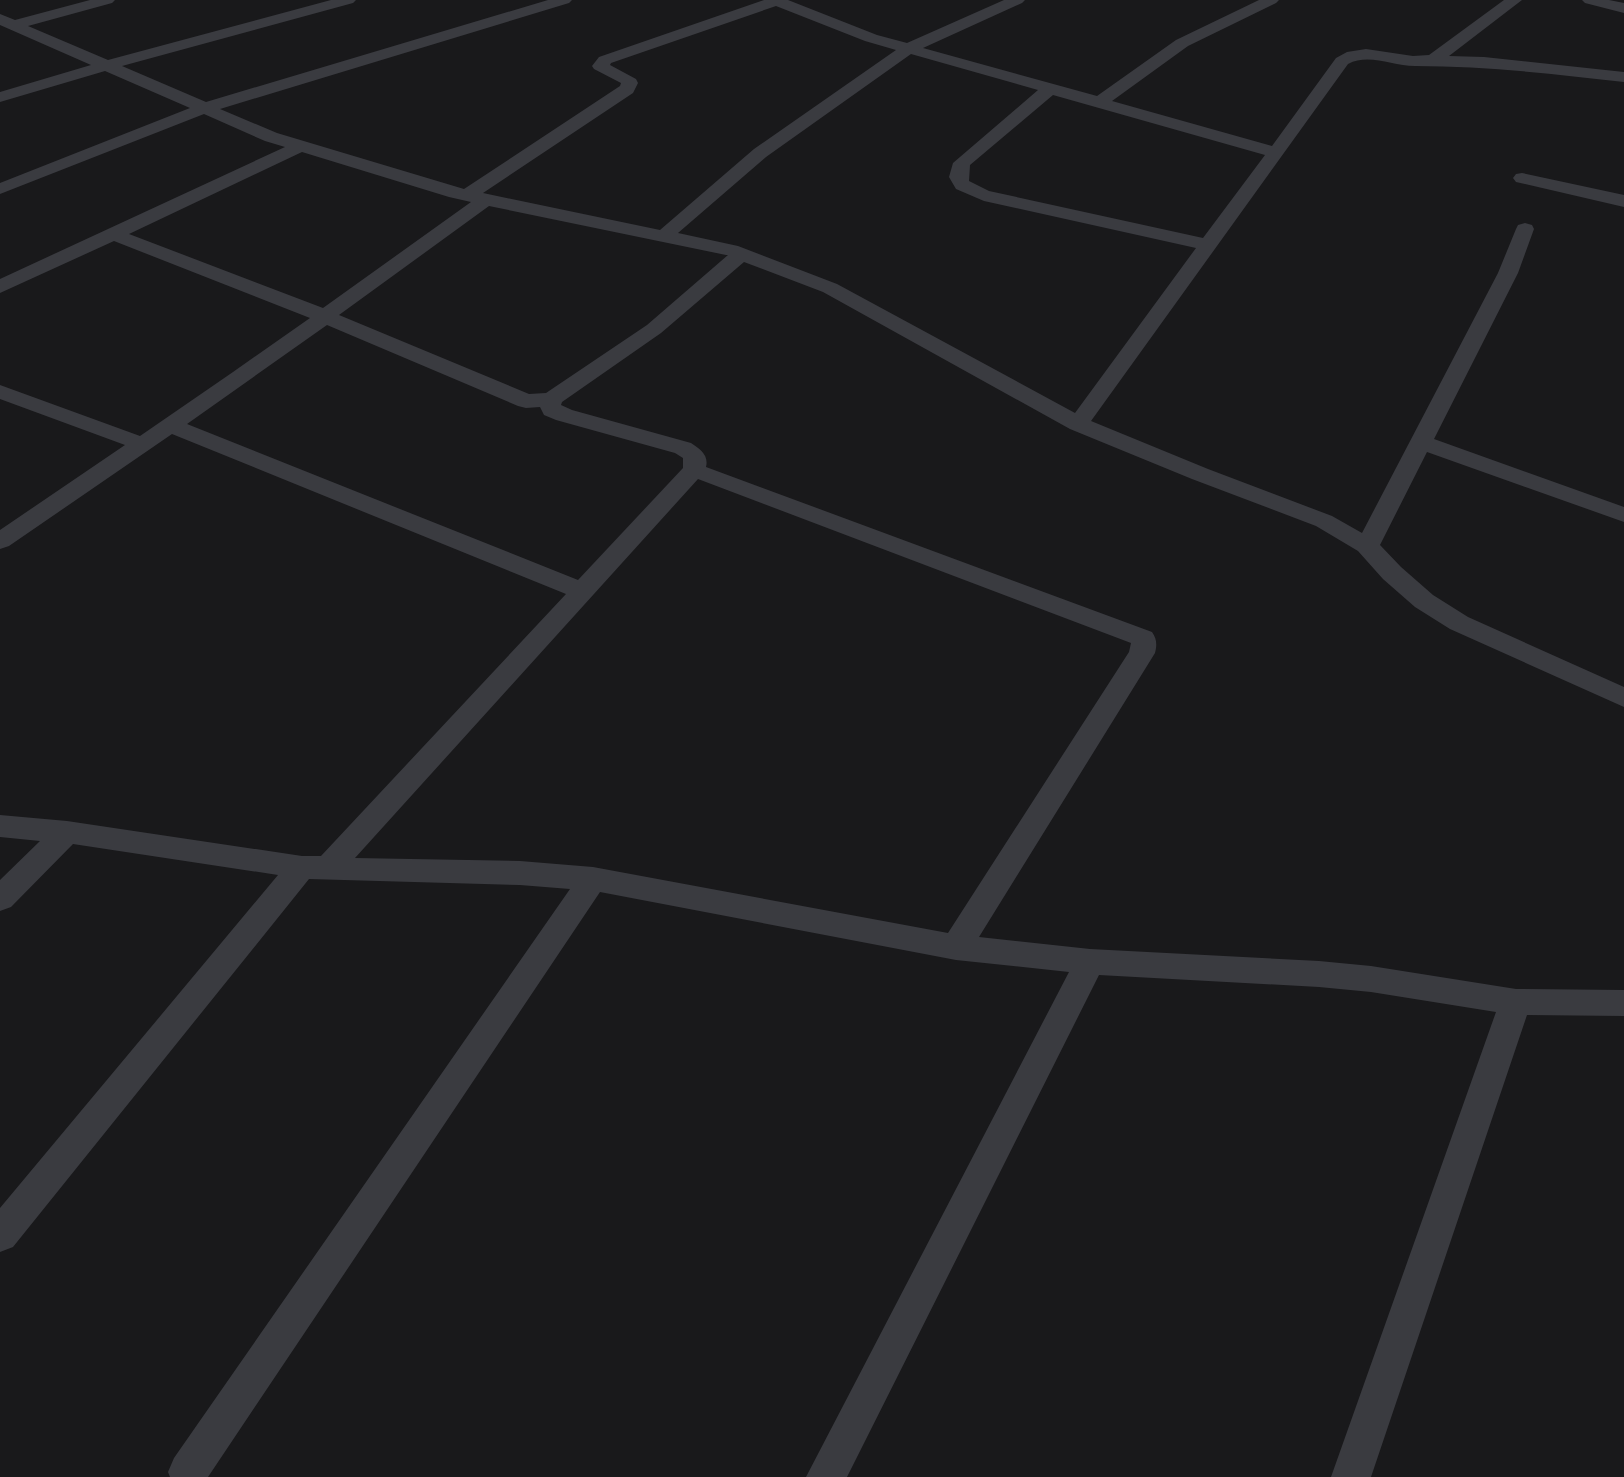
<svg xmlns="http://www.w3.org/2000/svg" width="1624" height="1477" font-family="Signika,sans-serif">
<rect width="100%" height="100%" fill="#19191b"/>
<g fill="none" stroke-linecap="round" stroke-linejoin="round">
<g fill="#3a3b40" fill-rule="evenodd">
<path d="M90 0H115L112 3 28 26 108 60 331 0H356L353 3 122 66 206 102 548 0H572L569 3 220 109 277 133 464 189 620 86 621 83 594 69 592 66 599 57 764 0H788L877 35 907 43 1004 0H1025L1022 3 923 48 1097 96 1176 40 1259 0H1279L1276 3 1188 46 1112 101 1272 146 1336 58 1347 52 1366 49 1413 56 1429 55 1504 0H1522L1449 56 1484 57 1624 72V82C1553 74 1486 66 1415 66 1392 66 1369 53 1348 64L1091 421 1208 469 1332 516 1362 533 1498 273 1516 229 1518 225 1525 223 1532 225 1534 229 1518 273 1434 439 1624 507V522L1427 452 1380 545 1401 567 1433 595 1468 617 1624 687V707L1450 629 1415 607 1383 579 1358 551 1316 526 1192 479 1070 429 823 292 744 262 661 333 562 402 561 405 572 410 691 443C700 449 709 455 706 467L1152 632C1157 639 1157 645 1155 653L979 937 1090 949 1319 961 1371 966 1516 989 1624 990V1016L1527 1015 1371 1477H1331L1496 1012 1371 992 1319 987 1099 975 847 1477H806L1069 972 956 960 600 892 208 1477H170L168 1472 174 1458 570 889 520 885 309 879 13 1247 0 1252V1208L278 875 73 844 11 907 0 911V880L40 841 0 837V815L67 821 302 856H321L566 594 172 434 9 546 0 549V530L125 445 0 399V385L140 436 233 372 310 318 114 241 0 293V279L285 147 265 141 204 114 0 194V183L190 108 105 71 0 102V92L91 65 0 25V14L15 20ZM776 6 865 41 896 50 754 149 660 230 483 193 633 93 638 83 636 79 610 65 611 63ZM911 54 1038 90 953 163 949 177 956 189 984 201 1196 248 1075 413 837 284 738 246 678 233 766 157ZM1053 95 1265 155 1203 238 989 191 969 181 970 165ZM302 152 449 197 471 202 323 308 129 234ZM489 206 726 255H728L647 325 546 393 529 394 339 315ZM327 325 518 406 526 408 540 407 544 415 556 420 675 453 683 458V468L578 580 187 424ZM698 479 1131 643 1129 652 948 933 593 867 520 861 355 858Z"/>
<path d="M1582 0H1609L1624 3V13L1585 3Z"/>
<path d="M1522 173 1624 195V207L1516 182 1513 178 1516 174Z"/>
</g>
</g>
</svg>
